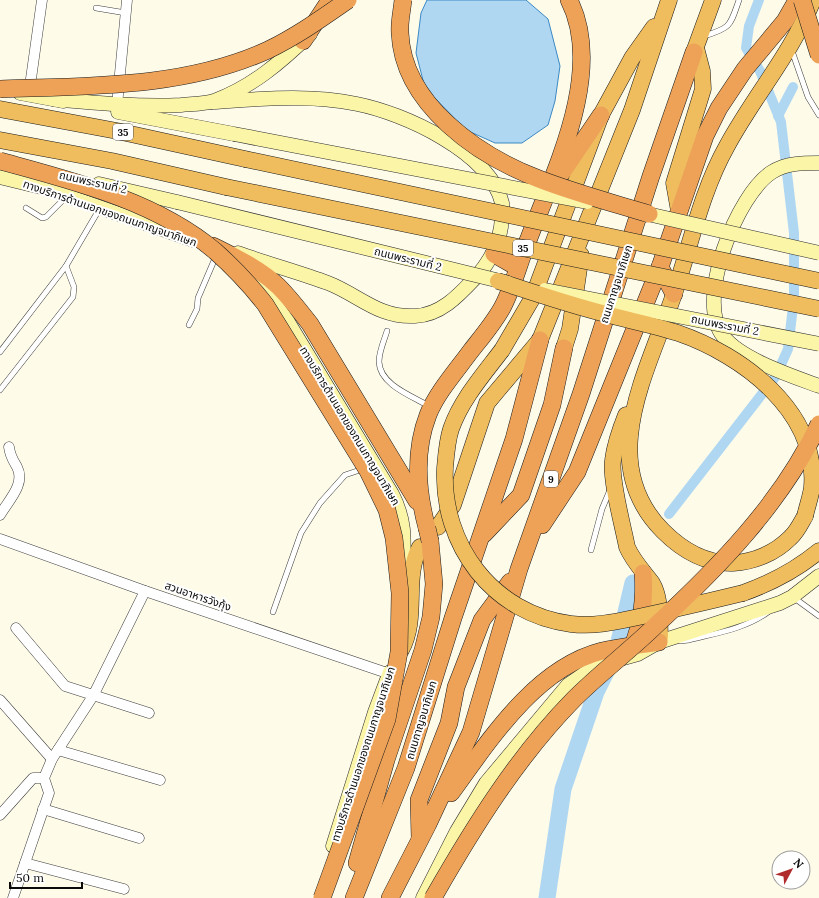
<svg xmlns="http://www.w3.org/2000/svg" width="819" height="898" font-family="Lora,'Noto Sans Thai',serif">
<rect width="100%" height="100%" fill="#fefbe9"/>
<path fill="#b0d7f2" stroke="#3b89c5" d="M427 0H526L548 19 560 66 555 101 548 125 522 143H495L466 130 425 88 416 53 421 13Z"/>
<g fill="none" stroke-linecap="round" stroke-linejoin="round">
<g stroke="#b0d7f2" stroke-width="10">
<path d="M778 116 793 87"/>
<path d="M669 514 776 376 788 349 794 298V233L781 122 760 71 746 48 749 26 759 0"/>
</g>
<path stroke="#b0d7f2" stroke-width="17" d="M547 898 563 789 596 692 617 650 633 583"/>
<g stroke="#3d3d3d" stroke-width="6">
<g id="service">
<path d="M96 8 126 13"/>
<path d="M704 36C731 28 730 26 739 0"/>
<path d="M792 51 808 97 819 115"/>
<path d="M26 208 42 218 46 217 66 197"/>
<path d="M189 325 197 309 198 298 216 256"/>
<path d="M387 331C384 341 379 351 379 362 380 385 412 396 429 406"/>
<path d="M0 352 66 266 100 208"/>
<path d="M0 390 73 297 74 287 66 266"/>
<path d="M591 550 602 509 610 490"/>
<path d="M793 597 819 616"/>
<path d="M273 612 301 533 320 503 345 475 363 469"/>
<path d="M680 641 689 640C716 633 745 629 768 612"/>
</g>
</g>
<g stroke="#3d3d3d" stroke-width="11">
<g id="minor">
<path d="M29 93 42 0"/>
<path d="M117 105 127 0"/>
<path d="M0 515C8 501 26 484 17 467 13 460 10 456 9 447"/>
<path d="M0 539 145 591 390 674"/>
<path d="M16 628 65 686 149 713"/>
<path d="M0 700 52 759"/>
<path d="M58 750 160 780"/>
<path d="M43 809 139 838"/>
<path d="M0 815 33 778H44"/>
<path d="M25 863 124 889"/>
<path d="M13 898 49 793 44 778 52 759 93 696 145 591"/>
</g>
</g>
<g stroke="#2c2c2c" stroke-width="15">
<g id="secondary">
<path d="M20 93 63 101"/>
<path d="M53 99C96 103 138 107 181 105 191 104 204 104 214 101 252 87 281 62 310 34"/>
<path d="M212 102C260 99 309 94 357 104 403 113 490 152 502 203 503 211 502 219 501 227 498 246 489 263 476 277 459 295 441 315 415 316 378 318 359 295 328 283 298 272 268 264 238 253"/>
<path d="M118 112 234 134"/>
<path d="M819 163C803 163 786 163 772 172 737 194 695 300 723 336 740 359 792 376 819 386"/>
<path d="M0 177 45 188 193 240"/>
<path d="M99 184 177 202"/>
<path d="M245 271 263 287 288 322 392 494C406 521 404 541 403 570"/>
<path d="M333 846 375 712 390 672"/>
<path d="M423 898 457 831 486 783 568 685 587 672 602 664 638 654 659 642 780 603 792 597 819 576"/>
</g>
</g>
<g stroke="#1b1b1b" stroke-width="17">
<g id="trunk">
<path d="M694 52 713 0"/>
<path d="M0 109 117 131 245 159"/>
<path d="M0 140 112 161 226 187"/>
<path d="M679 211 674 183 703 89 702 71 696 48"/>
<path d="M564 348 570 329 581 255"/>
<path d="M502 350 533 297 601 115 632 58 654 27"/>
<path d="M626 415C620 430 615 444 613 460 610 479 623 526 627 547 633 561 643 571 652 583 661 598 659 619 660 635L659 642"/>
<path d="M805 516C801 523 797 532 790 538 775 553 754 562 733 563 705 564 682 550 663 531 593 461 650 368 675 291 691 243 702 190 727 146 754 96 792 53 813 0"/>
<path d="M438 527 453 505 487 403 540 340 632 110 669 0"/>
<path d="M743 593C771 583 796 570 819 551"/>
<path d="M401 650C419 618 403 577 420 547"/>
</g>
</g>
<g stroke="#1b1b1b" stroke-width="18">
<g id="motorway">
<path d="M303 41 330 0"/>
<path d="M561 174 601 115"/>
<path d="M213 246C235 257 260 269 278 286 290 298 300 311 310 324L417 501"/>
<path d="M494 254 517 267"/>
<path d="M660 267 674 294"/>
<path d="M542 525 577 472 660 267 705 136 719 108 745 69 785 21 797 0"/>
<path d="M427 528C417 491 414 451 428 415 436 394 456 371 470 352 481 338 493 324 502 308 513 288 520 259 529 238 555 170 605 71 569 0"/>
<path d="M484 534 521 495 552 405 564 348"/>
<path d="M632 647C642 625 645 596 643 573"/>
<path d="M451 793C489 741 535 668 602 651 620 647 640 645 659 642"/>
<path d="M420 839 419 800 449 723 456 687 482 620 510 582"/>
<path d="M357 863 386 760 423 650 431 617 434 584 430 541"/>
<path d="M354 898 406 768 453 618 514 439 540 340"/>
<path d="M390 898 428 824 471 732 519 569 581 394 651 176 694 52"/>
</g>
</g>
<use href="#service" stroke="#fff" stroke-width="5"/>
<use href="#minor" stroke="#fff" stroke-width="10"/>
<use href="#secondary" stroke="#fbf5a7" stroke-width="14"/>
<use href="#trunk" stroke="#efbc5e" stroke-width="16"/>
<use href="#motorway" stroke="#eda258" stroke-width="17"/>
<g stroke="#2c2c2c" stroke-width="15" stroke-linecap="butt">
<g id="secondary-bridge">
<path d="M234 134 587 202"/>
<path d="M177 202 508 283"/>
<path d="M639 212 819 253"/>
<path d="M545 290 819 344"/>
</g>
</g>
<g stroke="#1b1b1b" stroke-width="17" stroke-linecap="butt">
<g id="trunk-bridge">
<path d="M245 159 819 281"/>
<path d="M226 187 819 309"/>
<path d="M498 281C532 292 567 304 602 313 627 320 653 325 678 333 742 355 818 411 812 487 811 496 807 507 805 516"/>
<path d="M502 350C483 375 461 400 451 429 447 441 446 456 445 468 441 545 493 614 571 624 596 627 619 621 643 616 676 609 710 601 743 593"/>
</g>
</g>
<g stroke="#1b1b1b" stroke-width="18" stroke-linecap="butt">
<g id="motorway-bridge">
<path d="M403 0C402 11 399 23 400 33 403 105 479 156 539 179 575 193 613 203 649 214"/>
<path d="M802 0 819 55"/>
<path d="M0 89C90 86 185 88 268 50 297 36 322 18 348 0"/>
<path d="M0 161C73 181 156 201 215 251 233 267 250 285 265 304L368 471 387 510 394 538 400 593 399 652 387 719 322 898"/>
<path d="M427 528 430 541"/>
<path d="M433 898C473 828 517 757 574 699 599 674 628 652 654 627 717 569 782 503 819 424"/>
</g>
</g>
<use href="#secondary-bridge" stroke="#fbf5a7" stroke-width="14"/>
<use href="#trunk-bridge" stroke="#efbc5e" stroke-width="16"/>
<use href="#motorway-bridge" stroke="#eda258" stroke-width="17"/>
</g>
<g text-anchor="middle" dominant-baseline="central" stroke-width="4" stroke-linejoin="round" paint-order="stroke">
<g fill="#fff" stroke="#545454" stroke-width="1">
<rect x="113" y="124" width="20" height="16" rx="3"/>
<rect x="513" y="240" width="20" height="16" rx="3"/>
<rect x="544" y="471" width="14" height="16" rx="3"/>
</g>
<g font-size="10" font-weight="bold" fill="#0a0a0a">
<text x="123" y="132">35</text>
<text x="523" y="248">35</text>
<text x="551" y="479">9</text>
</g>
<g font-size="11" fill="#0a0a0a" stroke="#fff">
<text transform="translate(93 182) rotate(13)">ถนนพระรามที่ 2</text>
<text transform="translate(110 213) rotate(19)">ทางบริการด้านนอกของถนนกาญจนาภิเษก</text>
<text transform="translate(408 259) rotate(14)">ถนนพระรามที่ 2</text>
<text transform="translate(616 284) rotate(-72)">ถนนกาญจนาภิเษก</text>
<text transform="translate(725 325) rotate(11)">ถนนพระรามที่ 2</text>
<text transform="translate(350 426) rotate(59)">ทางบริการด้านนอกของถนนกาญจนาภิเษก</text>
<text transform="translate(198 596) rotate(19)">สวนอาหารวังกุ้ง</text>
<text transform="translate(421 720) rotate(-73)">ถนนกาญจนาภิเษก</text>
<text transform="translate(363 754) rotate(-72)">ทางบริการด้านนอกของถนนกาญจนาภิเษก</text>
</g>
</g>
<g transform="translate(791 870) rotate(49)"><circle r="19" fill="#ffffff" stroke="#9d9d9d"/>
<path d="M0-3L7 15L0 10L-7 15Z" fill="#b22b2c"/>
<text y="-6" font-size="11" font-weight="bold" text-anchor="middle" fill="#0a0a0a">N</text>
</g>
<path d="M10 882v6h72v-6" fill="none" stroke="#0a0a0a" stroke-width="2"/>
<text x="16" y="882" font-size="12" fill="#0a0a0a" stroke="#ffffff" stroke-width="3" paint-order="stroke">50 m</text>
</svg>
